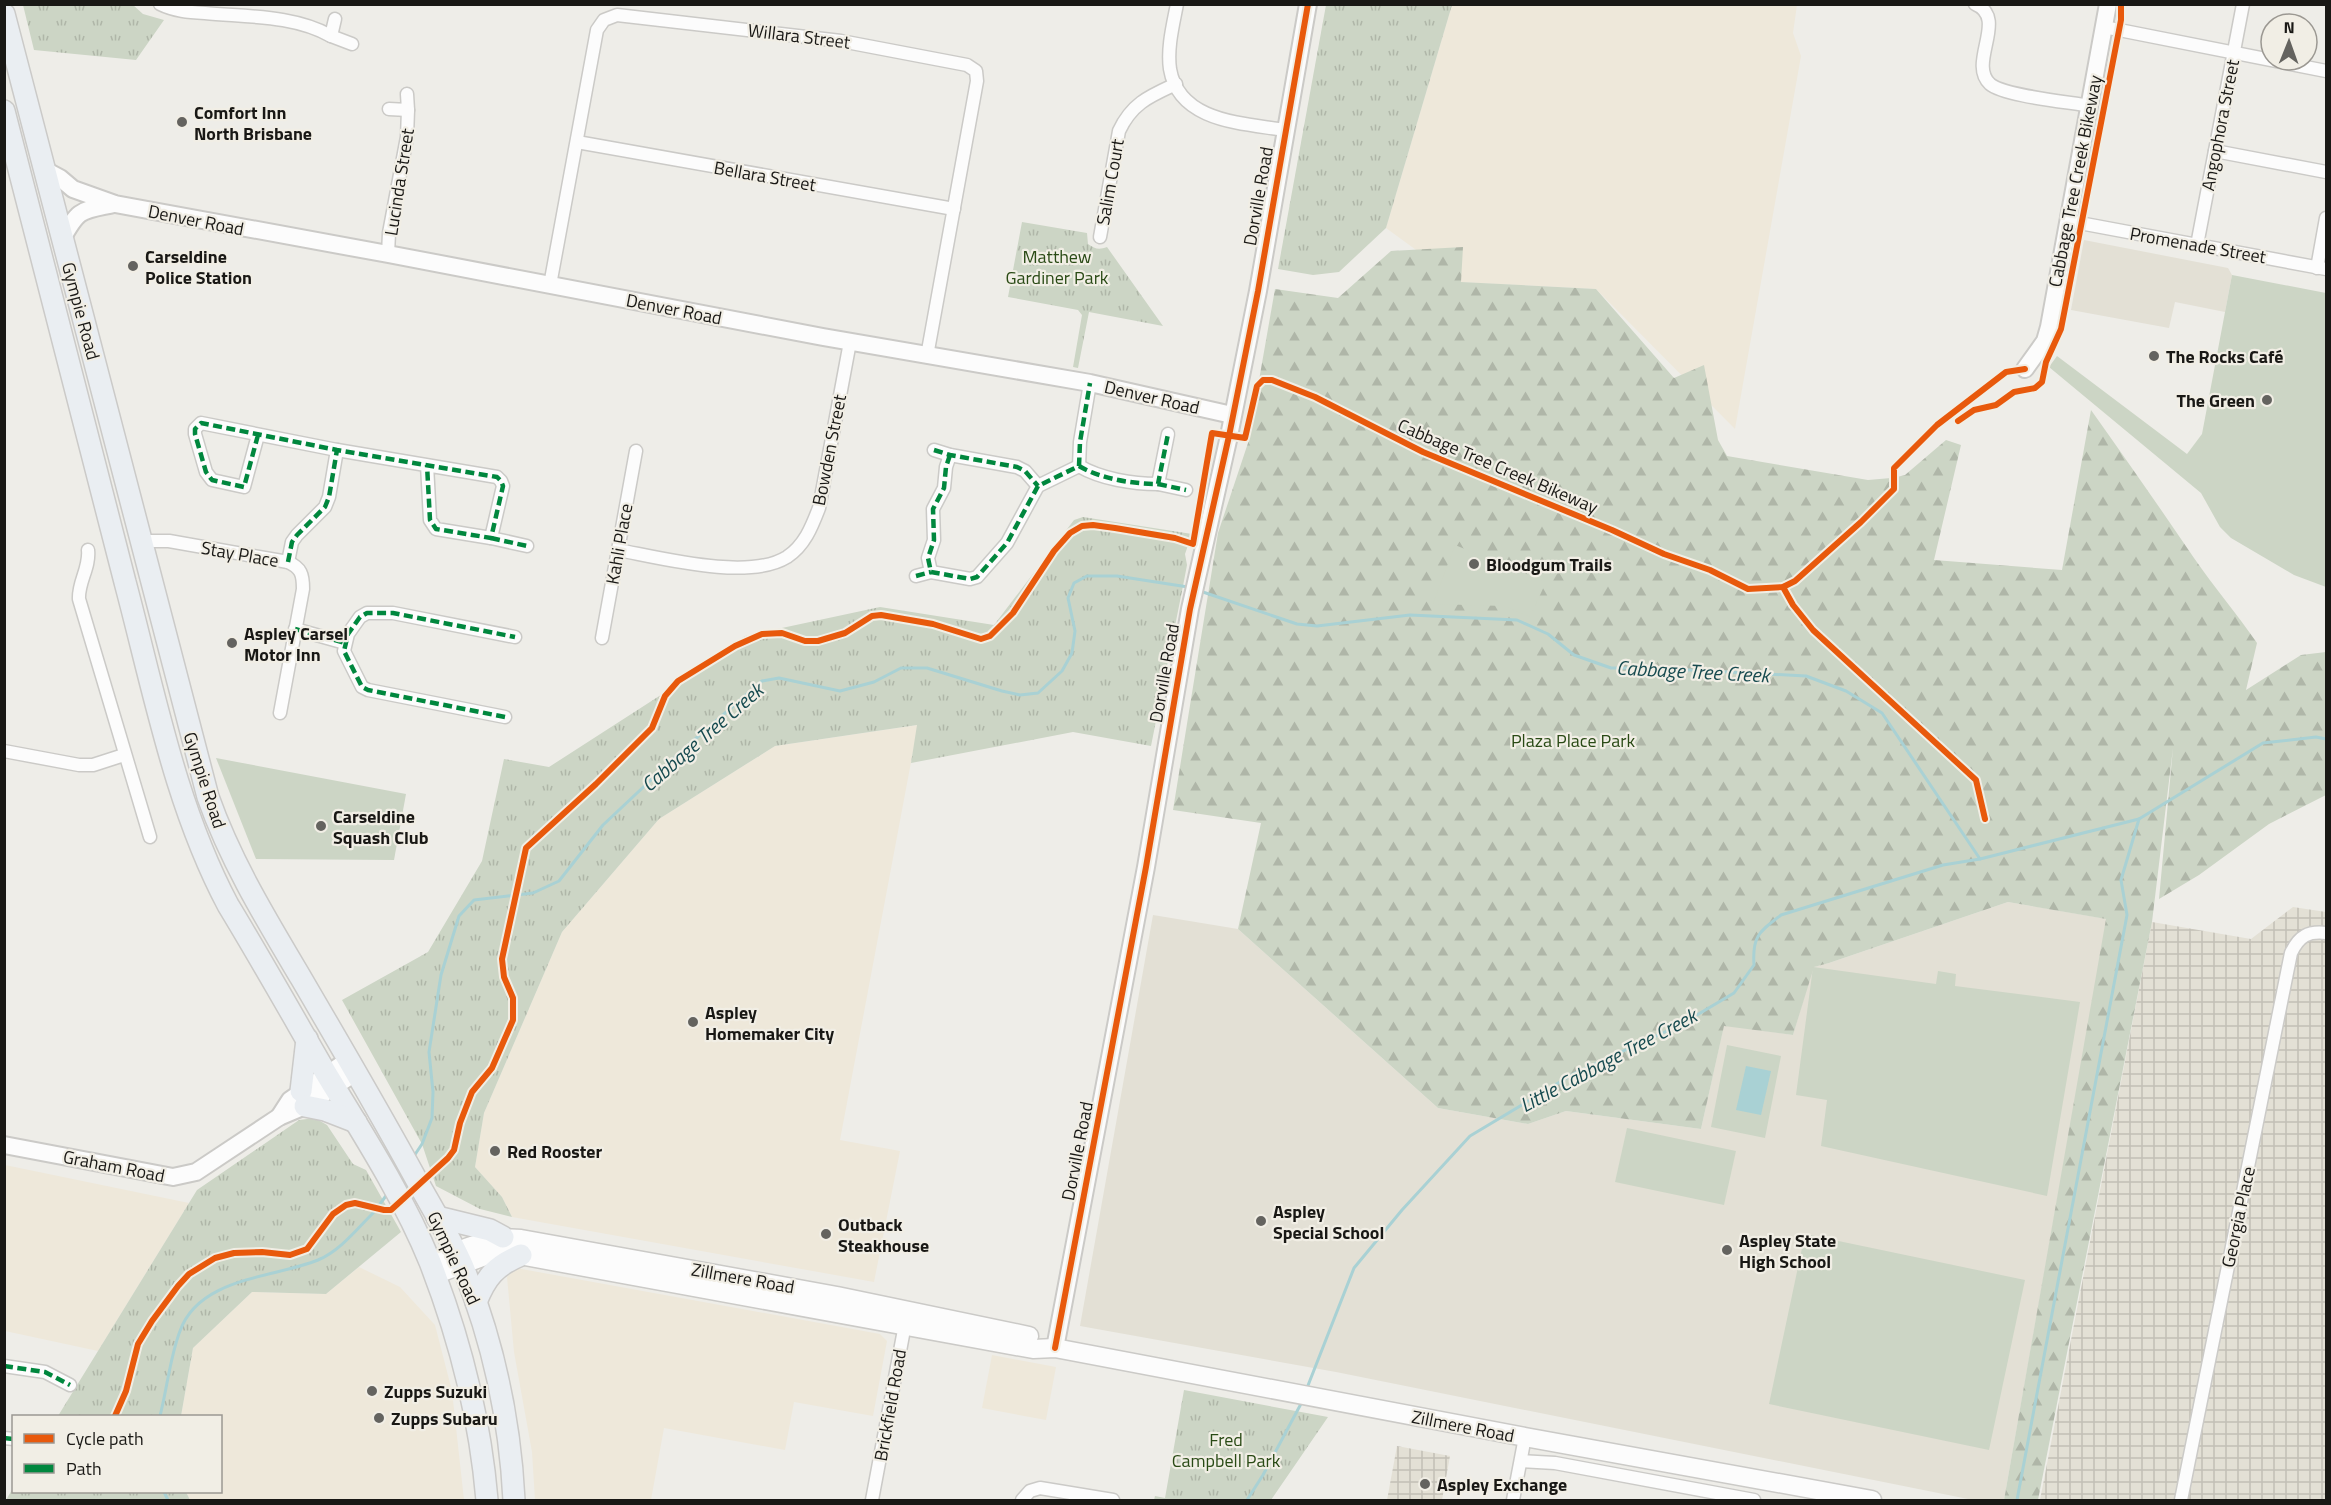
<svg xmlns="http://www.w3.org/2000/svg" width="2331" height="1505" font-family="'Titillium Web',sans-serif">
<defs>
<pattern id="industrial-grid" width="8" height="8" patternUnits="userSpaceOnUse" patternTransform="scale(1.5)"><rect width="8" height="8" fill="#e3e0d5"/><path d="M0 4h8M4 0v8" fill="none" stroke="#c2bfb6"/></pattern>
<pattern id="grass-tufts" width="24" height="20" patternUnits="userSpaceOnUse" patternTransform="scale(1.5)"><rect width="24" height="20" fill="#ccd5c5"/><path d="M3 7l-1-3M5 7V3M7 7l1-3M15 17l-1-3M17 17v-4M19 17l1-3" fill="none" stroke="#afb6a8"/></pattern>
<pattern id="forest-firs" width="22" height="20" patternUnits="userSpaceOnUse" patternTransform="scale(1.5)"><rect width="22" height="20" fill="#ccd5c5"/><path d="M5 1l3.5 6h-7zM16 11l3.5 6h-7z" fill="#afb6a8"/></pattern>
</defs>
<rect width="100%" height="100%" fill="#eeede8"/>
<g fill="#eee8da">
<path d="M1452 5H1797L1793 33 1801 56 1735 429 1596 289 1460 282 1386 228Z"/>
<path d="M918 725 840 1140 900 1151 874 1282 512 1217 502 1197 475 1167 484 1113 562 932 659 819 775 746Z"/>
<path d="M5 1165 189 1203 98 1351 5 1331Z"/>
<path d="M359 1267 400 1287 435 1325 452 1391 464 1500H190L186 1492H220V1416H181L193 1348 252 1292 326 1294Z"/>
<path d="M516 1268 880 1334 887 1341 873 1416 794 1402 785 1450 664 1428 651 1500H535L532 1452 514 1352 507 1277Z"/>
<path d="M992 1355 1056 1367 1046 1420 982 1408Z"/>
</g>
<g fill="url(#industrial-grid)">
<path d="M2293 907 2326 912V1500H2040L2152 922 2251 939Z"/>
<path d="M1397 1446 1450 1456 1442 1500H1387Z"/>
</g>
<g fill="#e3e0d5">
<path d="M2084 240 2228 268 2232 275 2225 312 2175 302 2169 328 2071 310Z"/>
<path d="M2008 902 2107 919 2004 1500H1973L1336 1372 1080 1326 1153 915 1238 929 1438 1108 1528 1124 1566 1111 1701 1129 1724 1025 1793 1035 1813 967 1829 963Z"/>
</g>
<g fill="url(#grass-tufts)">
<path d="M23 5H133L143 14 164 20 136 60 34 50Z"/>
<path d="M1326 5H1452L1386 228 1339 272 1313 275 1278 269Z"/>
<path d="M1022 222 1087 233 1088 244C1095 249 1099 250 1107 247L1163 326 1089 312 1078 368 1073 367 1082 315 1078 310 1008 297Z"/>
<path d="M1083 517 1192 534 1185 554 1187 565 1183 586 1151 746 1073 732 911 763 917 725 775 746 659 819 562 932 484 1113 475 1167 502 1197 512 1217 480 1209 436 1186 422 1144 342 1000 428 952 482 861 504 759 549 767 667 691 680 678 745 636 880 607 994 625 1074 520Z"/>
<path d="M315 1118 327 1125 353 1164 366 1170 401 1232 326 1294 252 1292 193 1348 181 1416H58L197 1190 299 1120Z"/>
<path d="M1184 1390 1328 1417 1271 1500H1154L1155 1496 1165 1498Z"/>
<path d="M13 1488 14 1492H186L190 1500H6Z"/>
</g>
<path fill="url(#forest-firs)" d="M1463 247 1461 282 1596 289 1674 378 1704 365 1718 440 1727 456 1868 480 1891 478 1894 468 1897 477 1905 475 1946 440 1961 445 1934 560 2062 570 2091 410C2126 459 2160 508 2194 558 2214 587 2237 614 2257 643L2246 690 2301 655 2326 652V795L2269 824 2199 875 2159 899 2173 748 2152 922 2038 1500H2004L2106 919 2008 902 1829 963 1814 967 1793 1035 1724 1026 1701 1129 1566 1111 1528 1124 1438 1108 1238 929 1261 823 1173 810 1218 533 1248 443 1275 289 1338 298 1391 251Z"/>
<g fill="#ccd5c5">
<path d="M2232 275 2326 293V587L2294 575 2231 538 2220 527 2201 493 2049 367 2057 356 2187 454 2202 434Z"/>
<path d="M1455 545 1546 582 1530 617 1504 606 1433 604Z"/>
<path d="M216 758 406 794 394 860 256 859Z"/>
<path d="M1813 967 1936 984 1938 971 1956 974 1955 986 2080 1002 2047 1196 1821 1146 1827 1100 1796 1095Z"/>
<path d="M1727 1045 1781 1056 1765 1138 1711 1127Z"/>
<path d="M1627 1128 1736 1151 1724 1205 1615 1182Z"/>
<path d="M1805 1234 2025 1280 1989 1450 1769 1404Z"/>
</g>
<path fill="#a9d1d4" d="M1746 1066 1771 1071 1761 1115 1736 1110Z"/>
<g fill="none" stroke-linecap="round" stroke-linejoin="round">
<g stroke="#a9d1d4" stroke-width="3">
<path d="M1200 591 1297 624 1317 626 1410 615 1517 620 1548 634 1574 655 1611 668H1651L1806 676 1846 691 1882 713 1980 859"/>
<path d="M414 1156 422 1144 432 1118 433 1092 429 1052 441 975 459 916 474 900 533 893 559 881 603 825 686 747 762 681 779 678 840 691 874 682 901 668H927L1002 691 1020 695 1038 693 1062 671 1072 653 1075 631 1068 598 1074 583 1087 576H1117L1188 587"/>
<path d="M380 1204 388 1193"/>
<path d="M1307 1388 1354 1268 1402 1210 1470 1136 1575 1073 1680 1025 1734 993 1754 965C1752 936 1759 932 1781 915L1943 865 1980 859 2139 819 2263 743 2316 737 2326 739"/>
<path d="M160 1416C167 1389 170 1357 180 1331 199 1277 274 1278 318 1260 340 1251 358 1228 374 1212"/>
<path d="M164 1492 168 1500"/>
<path d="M1247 1500 1263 1475 1303 1400"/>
<path d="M2017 1500 2127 915 2121 880 2139 819"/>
</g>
<g stroke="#cbcac7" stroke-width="15">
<g id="minor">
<path d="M160 4C174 11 189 12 205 13 247 17 294 15 331 36"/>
<path d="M1177 4C1173 25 1167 48 1170 69 1179 122 1242 123 1284 130"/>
<path d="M1975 4C2009 18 1967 63 1990 84 2004 96 2069 102 2090 106"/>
<path d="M335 19 331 36 352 44"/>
<path d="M2104 27 2326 71"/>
<path d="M389 109 408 110 407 94"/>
<path d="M577 142 954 209"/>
<path d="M2215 151 2326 172"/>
<path d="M2069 221 2326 269"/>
<path d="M1100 237 1119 131C1132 103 1150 96 1176 84"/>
<path d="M2197 245 2243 4"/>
<path d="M388 254 389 233 407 137 408 110"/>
<path d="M2317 268 2326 218"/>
<path d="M550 285 597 30 604 20 617 15 841 41 967 65 976 71 977 81 927 356"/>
<path d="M258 435 244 487 212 480 206 472 195 434V429L201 423 337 450 497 477 501 481 503 486 491 538 436 529 430 520 427 465"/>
<path d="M934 450 950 455 1017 467 1025 471 1038 486"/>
<path d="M950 455 946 467 944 488 933 509 934 540 928 558 931 572 970 579 977 577 1007 543 1038 486 1079 466 1080 442 1090 383"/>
<path d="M1079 466C1101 479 1133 484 1158 484L1168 434"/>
<path d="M1158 484 1186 490"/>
<path d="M491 538 527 546"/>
<path d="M140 541H169L288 562C301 568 303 574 303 589L280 713"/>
<path d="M88 550C90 568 78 582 79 599L150 837"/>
<path d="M618 550C661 558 749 581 787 557 805 545 812 526 819 508L850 342"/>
<path d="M288 562 292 542 297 535 325 507 329 497 337 450"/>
<path d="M916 576 931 572"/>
<path d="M295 629 345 643"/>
<path d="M602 638 636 451"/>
<path d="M505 717 368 690 362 687 344 651 348 634 360 617 367 613H393L515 637"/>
<path d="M4 751 79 765H93L124 755"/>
<path d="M4 1366 45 1372 70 1385"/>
<path d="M4 1438 14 1439"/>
<path d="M1521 1461 1555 1463 1754 1500"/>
<path d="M872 1500 906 1319"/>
<path d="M1022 1500 1030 1491 1040 1488 1113 1500"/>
<path d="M1513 1500 1525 1437"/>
<path d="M2181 1500 2291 953C2299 936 2308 931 2326 933"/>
</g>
</g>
<g stroke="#cbcac7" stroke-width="20">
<g id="tertiary">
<path d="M45 170 60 178 73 189 115 204 388 254 823 337 1090 383 1232 415"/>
<path d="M62 239C79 208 81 211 114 204"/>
<path d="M2025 369 2045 341 2049 327 2108 4"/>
<path d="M279 1117 290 1100 348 1060"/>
<path d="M4 1145 173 1177 196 1172 279 1117 305 1106 355 1073"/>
<path d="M1055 1348 1146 867 1190 609 1229 436 1258 291 1308 4"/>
</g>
</g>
<g stroke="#cbcac7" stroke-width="21">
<g id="secondary">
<path d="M430 1263C460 1250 487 1236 521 1239L837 1296 1029 1336"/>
<path d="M434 1275 493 1253 503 1252 994 1342 1033 1349 1055 1348 1525 1437 1872 1500"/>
</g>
</g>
<g stroke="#cbcac8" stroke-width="24">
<g id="trunk">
<path d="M4 14 208 797C231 862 266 919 301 978 340 1045 379 1111 416 1179 432 1208 450 1237 463 1267 493 1341 510 1420 514 1500"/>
<path d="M4 111C45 268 85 425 125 582 154 691 175 805 228 905 262 961 294 1018 327 1075 363 1134 404 1198 430 1262 460 1339 480 1418 487 1500"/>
<path d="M301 1091 307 1039"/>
<path d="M305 1106 325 1110 356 1122"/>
<path d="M437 1217 490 1230 503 1237"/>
<path d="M476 1302C486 1277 495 1266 521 1255"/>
</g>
</g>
<use href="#minor" stroke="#fcfcfc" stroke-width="12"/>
<use href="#tertiary" stroke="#fcfcfc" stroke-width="16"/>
<use href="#secondary" stroke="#fcfcfc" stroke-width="18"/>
<use href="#trunk" stroke="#eaeef2" stroke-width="21"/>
<g stroke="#00873e" stroke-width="4.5" stroke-dasharray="9 4.5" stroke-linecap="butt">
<path d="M258 435 244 487 212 480 206 472 195 434V429L201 423 337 450 497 477 501 481 503 486 491 538 436 529 430 520 427 465"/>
<path d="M934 450 950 455 1017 467 1025 471 1038 486"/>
<path d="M950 455 946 467 944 488 933 509 934 540 928 558 931 572 970 579 977 577 1007 543 1038 486 1079 466 1080 442 1090 383"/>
<path d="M1079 466C1101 479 1133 484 1158 484L1168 434"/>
<path d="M1158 484 1186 490"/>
<path d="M491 538 527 546"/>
<path d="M288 562 292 542 297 535 325 507 329 497 337 450"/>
<path d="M916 576 931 572"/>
<path d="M295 629 345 643"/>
<path d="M505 717 368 690 362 687 344 651 348 634 360 617 367 613H393L515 637"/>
<path d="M4 1366 45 1372 70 1385"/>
<path d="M4 1438 14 1439"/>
</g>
<g stroke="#f1eee5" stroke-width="10">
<g id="cycleway">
<path d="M1958 421 1974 410 1996 405 2014 392 2035 388 2042 382 2046 362 2061 329 2121 20V4"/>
<path d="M1783 587 1793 605 1813 630 1976 780 1985 819"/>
<path d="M1055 1348 1146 867 1190 609 1229 436 1258 291 1308 4"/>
<path d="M115 1416 126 1391 138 1344 152 1321 178 1286 189 1274 215 1258 234 1253 262 1252 290 1255 307 1249 333 1214 346 1205 355 1203 384 1210H391L448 1158 454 1150 460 1123 472 1092 492 1068 513 1020V998L504 977 502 959 526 848 596 784 652 728 665 696 678 681 735 646 762 634 782 633 805 641H818L845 633 872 616 881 615 933 624 981 639 990 636 1013 613 1054 551 1070 533 1082 526 1093 525 1115 528 1175 538 1193 544 1212 433 1245 438 1257 386 1263 380H1272L1315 397 1423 452 1612 530 1664 554 1710 570 1748 589 1783 587 1795 581 1861 522 1894 489V468L1937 425 2006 372 2025 369"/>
</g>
</g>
<use href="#cycleway" stroke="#e8590c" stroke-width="6"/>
</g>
<g fill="#64635f" stroke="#f1eee5" stroke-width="2">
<circle cx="182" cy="122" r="6"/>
<circle cx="133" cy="266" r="6"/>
<circle cx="2154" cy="356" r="6"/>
<circle cx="2267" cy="400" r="6"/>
<circle cx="1474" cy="564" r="6"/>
<circle cx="232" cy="643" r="6"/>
<circle cx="321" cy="826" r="6"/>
<circle cx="693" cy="1022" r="6"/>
<circle cx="495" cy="1151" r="6"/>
<circle cx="1261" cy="1221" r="6"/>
<circle cx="826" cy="1234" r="6"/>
<circle cx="1727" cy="1250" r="6"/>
<circle cx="372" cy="1391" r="6"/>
<circle cx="379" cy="1418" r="6"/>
<circle cx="1425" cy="1484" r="6"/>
</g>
<g text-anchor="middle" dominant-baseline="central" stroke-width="4.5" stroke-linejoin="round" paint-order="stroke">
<g font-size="18" fill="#191815" stroke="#f1eee5">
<text transform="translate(799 36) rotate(7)">Willara Street</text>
<text transform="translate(2220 125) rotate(-79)">Angophora Street</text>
<text transform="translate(765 176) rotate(10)">Bellara Street</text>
<text transform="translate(2075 181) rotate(-79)">Cabbage Tree Creek Bikeway</text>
<text transform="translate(399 182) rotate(-81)">Lucinda Street</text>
<text transform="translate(1110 182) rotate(-80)">Salim Court</text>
<text transform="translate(1258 196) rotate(-80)">Dorville Road</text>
<text transform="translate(196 220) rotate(11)">Denver Road</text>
<text transform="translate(2198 245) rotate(10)">Promenade Street</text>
<text transform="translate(674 309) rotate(11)">Denver Road</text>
<text transform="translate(81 311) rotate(75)">Gympie Road</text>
<text transform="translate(1152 397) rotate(13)">Denver Road</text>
<text transform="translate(829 450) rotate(-79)">Bowden Street</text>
<text transform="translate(1498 466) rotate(23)">Cabbage Tree Creek Bikeway</text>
<text transform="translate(619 544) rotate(-80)">Kahli Place</text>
<text transform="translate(240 554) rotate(10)">Stay Place</text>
<text transform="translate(1164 673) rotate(-80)">Dorville Road</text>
<text transform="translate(205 780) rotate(72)">Gympie Road</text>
<text transform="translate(1077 1151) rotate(-79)">Dorville Road</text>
<text transform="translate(114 1166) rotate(11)">Graham Road</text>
<text transform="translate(2238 1217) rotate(-78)">Georgia Place</text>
<text transform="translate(454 1258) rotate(65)">Gympie Road</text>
<text transform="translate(743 1278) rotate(10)">Zillmere Road</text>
<text transform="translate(890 1405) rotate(-80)">Brickfield Road</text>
<text transform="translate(1463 1426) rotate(11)">Zillmere Road</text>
</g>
<g font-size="18" font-weight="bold" fill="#191815" stroke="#f1eee5" text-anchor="start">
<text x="194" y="112">Comfort Inn<tspan x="194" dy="21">North Brisbane</tspan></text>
<text x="145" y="256">Carseldine<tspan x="145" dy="21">Police Station</tspan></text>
<text x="2166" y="356">The Rocks Café</text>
<text x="2255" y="400" text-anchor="end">The Green</text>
<text x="1486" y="564">Bloodgum Trails</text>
<text x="244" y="633">Aspley Carsel<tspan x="244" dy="21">Motor Inn</tspan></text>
<text x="333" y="816">Carseldine<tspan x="333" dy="21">Squash Club</tspan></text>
<text x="705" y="1012">Aspley<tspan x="705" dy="21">Homemaker City</tspan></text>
<text x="507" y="1151">Red Rooster</text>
<text x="1273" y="1211">Aspley<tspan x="1273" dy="21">Special School</tspan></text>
<text x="838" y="1224">Outback<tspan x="838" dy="21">Steakhouse</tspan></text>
<text x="1739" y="1240">Aspley State<tspan x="1739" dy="21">High School</tspan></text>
<text x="384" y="1391">Zupps Suzuki</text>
<text x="391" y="1418">Zupps Subaru</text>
<text x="1437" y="1484">Aspley Exchange</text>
</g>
<g font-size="18" fill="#294a15" stroke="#f1eee5">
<text x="1057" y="256">Matthew<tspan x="1057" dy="21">Gardiner Park</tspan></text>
<text x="1573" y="740">Plaza Place Park</text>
<text x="1226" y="1439">Fred<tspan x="1226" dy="21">Campbell Park</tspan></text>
</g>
<g font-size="20" font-style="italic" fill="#164a4f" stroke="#f1eee5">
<text transform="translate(1693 671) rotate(3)">Cabbage Tree Creek</text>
<text transform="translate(702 737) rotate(-41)">Cabbage Tree Creek</text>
<text transform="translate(1608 1060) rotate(-28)">Little Cabbage Tree Creek</text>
</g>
</g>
<rect width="2331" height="1505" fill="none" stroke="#191815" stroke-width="12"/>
<rect x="12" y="1415" width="210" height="78" fill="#f1eee5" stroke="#9b9892" stroke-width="1.5"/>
<rect x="24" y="1434" width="30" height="9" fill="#e8590c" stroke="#9b9892" stroke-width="1.5"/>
<text x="66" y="1445" font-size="18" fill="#191815">Cycle path</text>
<rect x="24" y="1464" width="30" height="9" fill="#00873e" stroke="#9b9892" stroke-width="1.5"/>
<text x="66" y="1475" font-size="18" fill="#191815">Path</text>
<g transform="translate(2289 42) rotate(1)"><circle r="28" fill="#f1eee5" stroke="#9b9892" stroke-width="1.5"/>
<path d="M0-4.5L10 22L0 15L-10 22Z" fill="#64635f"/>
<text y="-9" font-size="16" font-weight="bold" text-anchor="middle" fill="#191815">N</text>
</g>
</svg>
